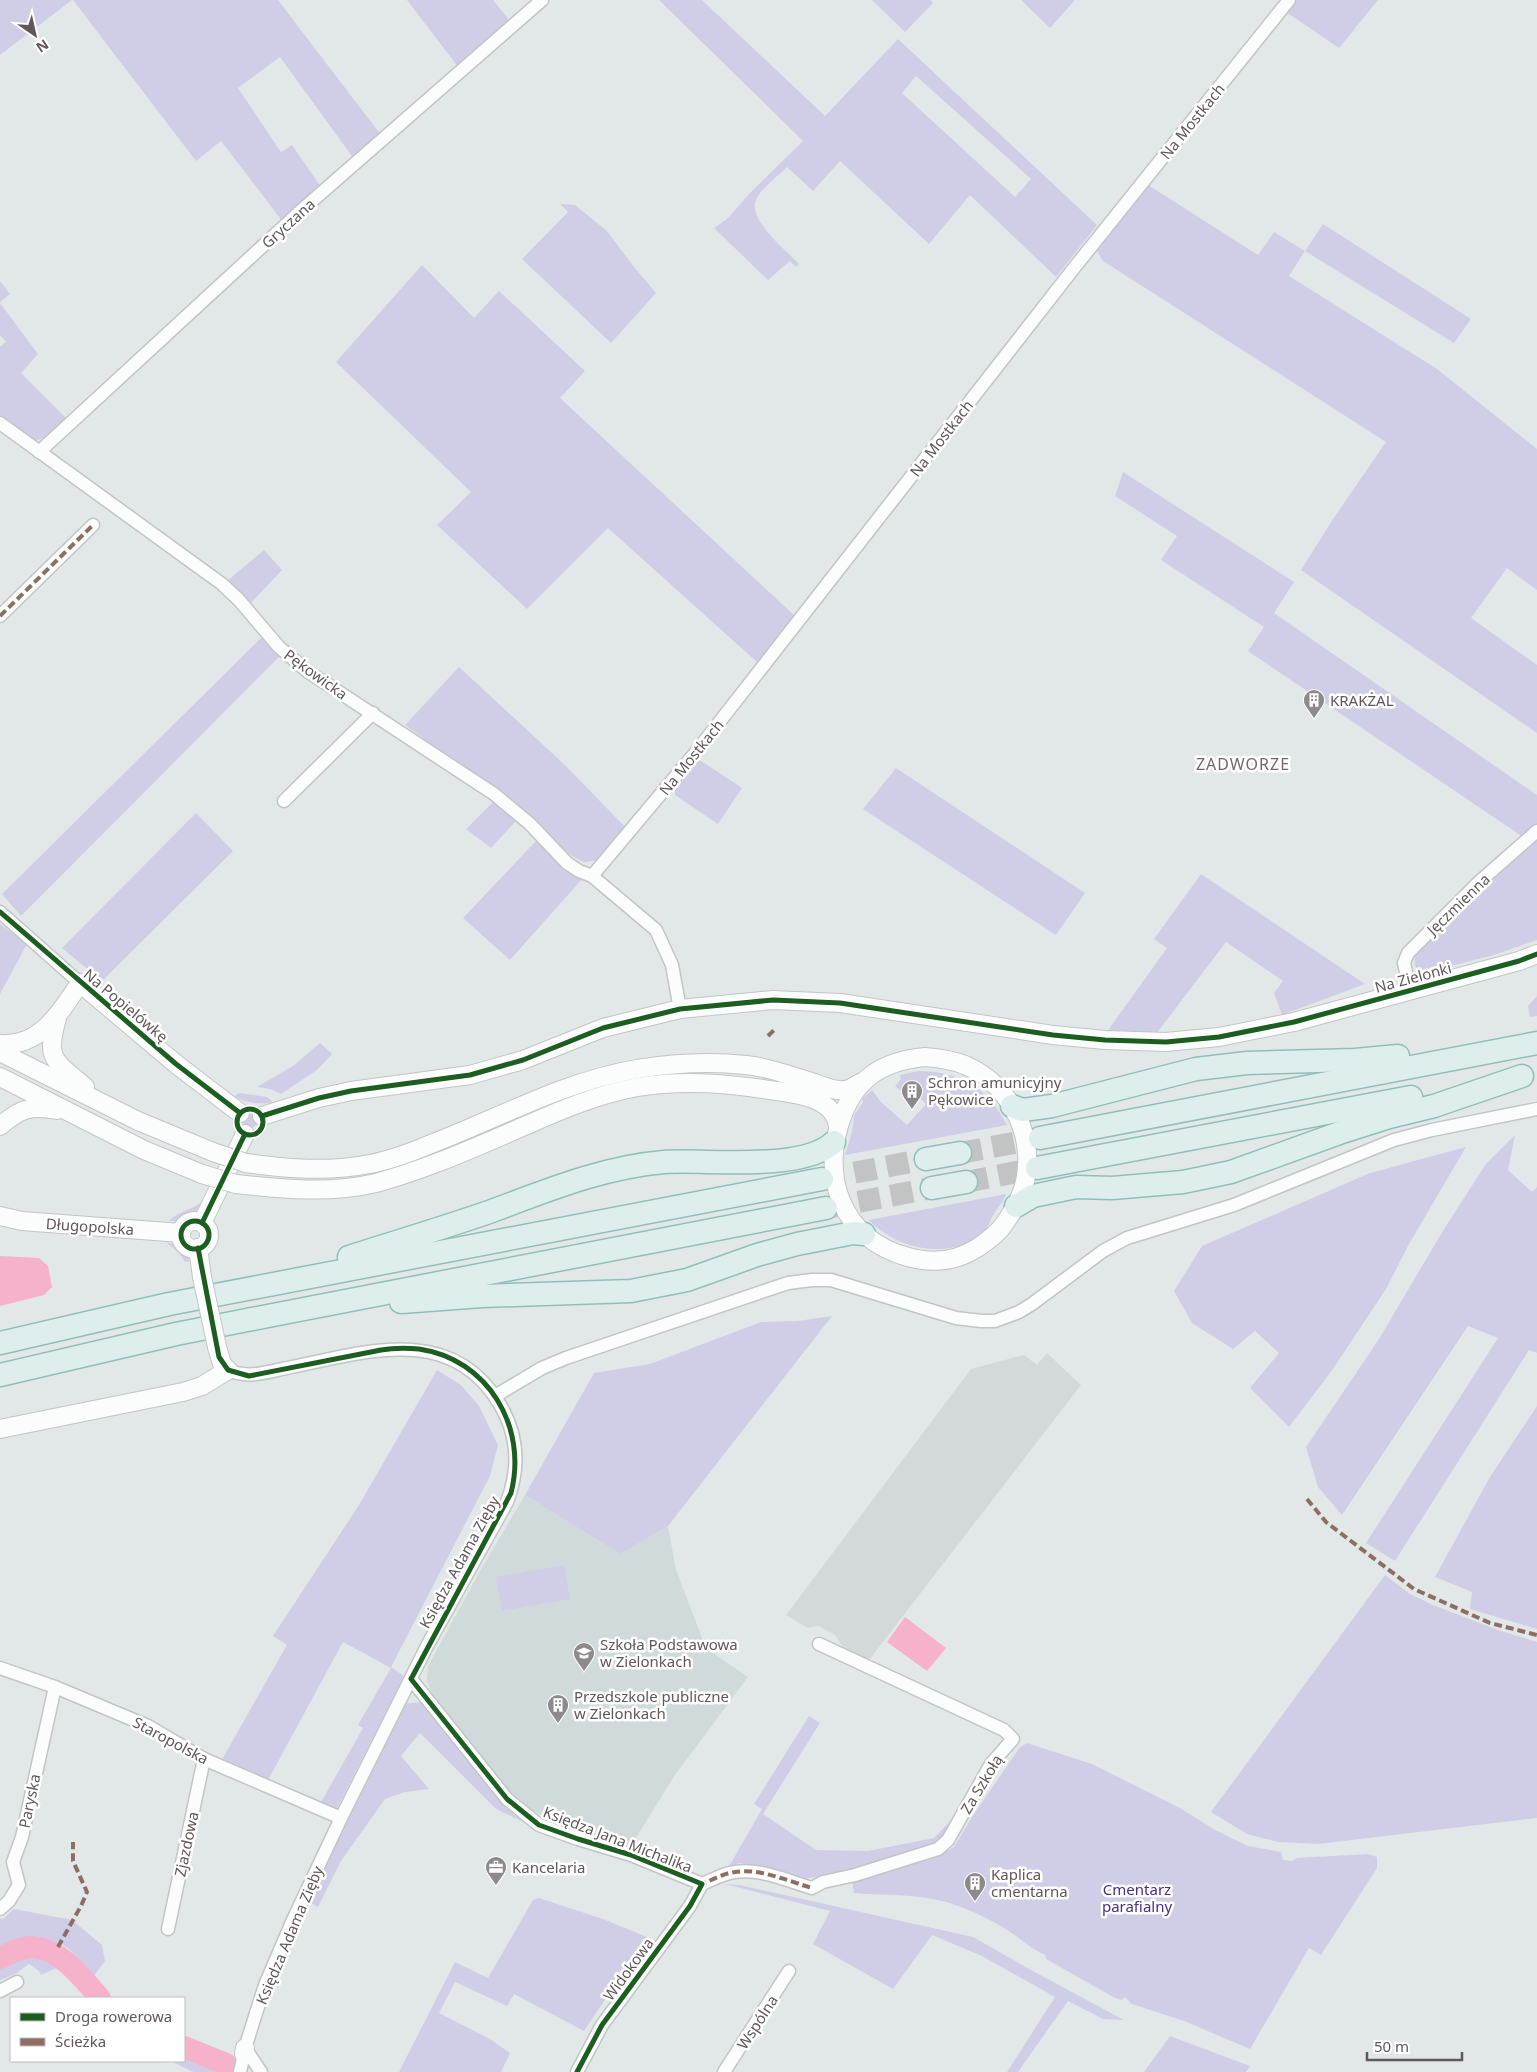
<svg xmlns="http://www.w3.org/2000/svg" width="1537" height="2072" font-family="'Noto Sans',sans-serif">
<rect width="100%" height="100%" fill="#e2e8e8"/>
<path fill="#d3d9d9" d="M1047 1353 1081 1385 869 1660 842 1646 835 1635 818 1626 808 1628 786 1615 971 1369 1024 1355 1037 1365Z"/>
<path fill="#d1dada" d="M525 1495 620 1554 668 1526 676 1570 706 1648 748 1677 675 1775 629 1849 549 1820 516 1800 434 1698 427 1681 428 1666 480 1571Z"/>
<g fill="#d0cee7" fill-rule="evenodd">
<path d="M0 0H72L0 55Z"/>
<path d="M73 0H278L381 135 354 159 280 57 238 88 281 152 292 145 321 187 283 222 221 141 196 161Z"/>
<path d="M407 0H493L510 21 459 68Z"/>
<path d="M659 0H702L825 116 898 39 1097 225 1056 277 970 195 929 244 840 161 813 191 787 167C779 175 762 188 757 198 745 218 786 250 799 264L796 267 790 261 768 280 714 228 727 219 751 192 803 141ZM916 76 1031 179 1015 197 902 93Z"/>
<path d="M872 0H930L933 3 905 32Z"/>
<path d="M1021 0H1075L1050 28Z"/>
<path d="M1295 0H1378L1339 48 1286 12Z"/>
<path d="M1145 183 1258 255 1274 232 1305 251 1323 224 1471 319 1454 343 1305 251 1289 276 1437 369 1537 449V590L1507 568 1471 618 1537 665V733L1301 570 1333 519 1386 442 1103 261 1097 251Z"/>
<path d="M560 204 575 205 607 231 634 267 656 293 611 343 522 259 568 212Z"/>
<path d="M422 265 474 318 499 291 585 371 560 398 795 616 758 663 608 528 527 609 437 525 471 492 336 362Z"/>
<path d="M0 281 10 294 0 302Z"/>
<path d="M0 303 38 354 21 373 66 418C34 450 33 446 0 418V347L6 342 0 335Z"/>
<path d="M1123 472 1294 582 1274 613 1537 795V826L1523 837 1248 651 1264 627 1161 560 1177 536 1115 496Z"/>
<path d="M264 550 282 570 249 605 227 581Z"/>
<path d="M263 636 279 657 21 916 2 894Z"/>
<path d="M459 667 566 766 627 829 601 860 584 862 572 856 495 790 405 725Z"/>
<path d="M695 757 742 788 718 824 675 795V785Z"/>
<path d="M896 768 1085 893 1056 935 863 809Z"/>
<path d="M495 800 517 820 491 848 466 829Z"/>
<path d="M196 813 233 851 102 981 62 948Z"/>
<path d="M1537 835V940L1494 955 1423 973 1415 966 1414 952Z"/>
<path d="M537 840 583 878 510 960 463 918Z"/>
<path d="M1201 874 1365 984 1282 1015 1274 993 1283 981 1226 942 1150 1042 1106 1033 1167 948 1154 939Z"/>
<path d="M0 924 27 944 0 994Z"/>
<path d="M1537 996V1016L1530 1017 1528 1006Z"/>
<path d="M320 1043 332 1054 317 1070 281 1094 270 1089 257 1087 293 1066Z"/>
<path d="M919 1071C961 1072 987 1087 1007 1125L845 1155 852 1132 854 1115 863 1102 862 1099 872 1090 881 1102 907 1125 926 1104 916 1095 912 1100 895 1086 901 1079 900 1075Z"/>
<path d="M240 1093 267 1097 273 1102C261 1105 244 1103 234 1096Z"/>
<circle cx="250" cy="1121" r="7"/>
<path d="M1515 1135 1508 1170 1532 1192 1537 1187V1353L1529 1350 1395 1561 1366 1543 1498 1338 1468 1326 1342 1515 1318 1487 1306 1447 1379 1339 1444 1229 1486 1164Z"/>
<path d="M1466 1147 1409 1244 1386 1289 1333 1369 1289 1427 1250 1388 1279 1353 1255 1331 1233 1349 1192 1323 1174 1291 1202 1246 1370 1173Z"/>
<path d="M1006 1194C1004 1202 997 1207 994 1214 990 1219 989 1227 985 1231 952 1262 897 1250 869 1220Z"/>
<path d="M203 1201C197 1214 183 1222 169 1221 177 1211 193 1210 203 1201Z"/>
<path d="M166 1242 179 1246 190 1261 185 1262 180 1254Z"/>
<path d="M832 1316 668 1526 620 1554 525 1495 594 1373 650 1364 761 1322 798 1321Z"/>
<path d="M437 1370 461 1385 479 1406 498 1445 490 1476 391 1667 404 1676 337 1808 320 1804 363 1728 358 1725 391 1668 343 1642 267 1782 220 1763 287 1645 273 1636 359 1505Z"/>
<path d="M1537 1406V1629L1470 1609 1472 1592 1435 1577 1490 1477Z"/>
<path d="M564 1565 570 1599 502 1611 496 1577Z"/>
<path d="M1385 1575 1410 1594 1433 1605 1498 1630 1537 1642V1818L1318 1844 1278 1842 1247 1834 1211 1812Z"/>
<path d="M421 1702 506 1808 523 1822 496 1809 420 1733 401 1756 429 1789 405 1792 385 1799 341 1861 318 1907 309 1902 402 1704Z"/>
<path d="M809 1716 820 1723 763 1814 816 1850 868 1851 934 1838 958 1813 947 1836 937 1845 854 1871 804 1879 770 1868 740 1863 728 1868 762 1809 754 1804Z"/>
<path d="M1027 1743 1092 1764 1180 1808 1215 1830 1248 1846 1281 1852 1283 1860 1292 1861 1296 1858 1368 1854 1377 1857V1868L1321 1955 1309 1948 1250 2049 1184 2021 1132 2004 1125 1997 1121 2000 1115 1998 1046 1959 1045 1955C1034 1950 1027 1944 1016 1936 999 1924 978 1913 958 1906 925 1893 888 1896 854 1893L852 1881 932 1859 954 1847 972 1817 1020 1747Z"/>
<path d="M725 1884 739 1885 973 1937 1031 1970 1124 2020 1103 2019 1068 2001 1018 2072H1007L1055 1997 982 1956 932 1935 893 1989 813 1944 830 1911Z"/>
<path d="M539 1898 603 1919 647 1937 584 2031 514 1994 507 2006 455 1982 439 2013 490 2039 510 2053 501 2072H399L455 1962 488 1978 533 1900Z"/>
<path d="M14 1909 72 1920 102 1945 105 1961 94 1976 70 1950 61 1944 55 1949 74 1963 106 1998H87L59 1967 41 1975 39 1971 29 1964 15 1974 0 1980V1919H3Z"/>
<path d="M1170 2036 1250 2066 1246 2072H1144Z"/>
<path d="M184 2037 233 2056 227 2072H193L171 2061H184Z"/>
</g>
<g fill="#f6b2ca">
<path d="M0 1256 39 1258 48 1266 52 1287 44 1295 0 1306Z"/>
<path d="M905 1617 946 1648 927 1671 887 1642Z"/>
</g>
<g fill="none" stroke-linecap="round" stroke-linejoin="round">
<g stroke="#f6b2ca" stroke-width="22">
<path d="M0 1958C9 1954 23 1946 33 1947 61 1949 83 1979 100 1998"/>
<path d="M184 2047 226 2064 234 2072"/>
</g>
<g stroke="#c2c4c4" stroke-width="22" stroke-dasharray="22 11" stroke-linecap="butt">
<path d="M960 1153 1040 1138"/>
<path d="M822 1179 926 1159"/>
<path d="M966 1182 1037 1168"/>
<path d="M826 1208 932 1188"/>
</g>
<g stroke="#c3c4c4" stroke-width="15">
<g id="street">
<path d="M0 423 222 584 238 599 279 647 307 671 494 794 530 824 567 863 579 871 592 876 656 930 672 965 680 1009"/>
<path d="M39 452 304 208 542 0"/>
<path d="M0 616 93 525"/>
<path d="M284 801 373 713"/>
<path d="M592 876 696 752 1074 268 1289 0"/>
<path d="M0 912 80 983"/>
<path d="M1410 990 1404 963 1408 953 1479 882 1537 831"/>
<path d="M228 1370C248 1379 267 1372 287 1368 362 1353 450 1322 499 1403 518 1434 520 1468 507 1502L427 1646 341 1818 292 1922 265 1985 245 2048 261 2072"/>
<path d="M495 1396 542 1368 566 1358 788 1283 812 1280H831L956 1318 981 1321H995L1019 1312 1032 1304 1103 1251 1127 1238 1234 1205 1394 1140 1432 1130 1537 1109"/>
<path d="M0 1668 55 1687 148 1726 204 1759 341 1818"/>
<path d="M411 1679 507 1799 539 1825 578 1839 631 1855 702 1884C712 1880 724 1873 735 1872 760 1868 788 1881 812 1888L823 1882 855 1875 938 1849 948 1840 991 1764 1013 1739 1004 1730 819 1644"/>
<path d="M0 1909 9 1901 19 1885 13 1862 22 1837 55 1687"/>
<path d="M168 1929 204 1759"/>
<path d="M0 1991 17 1982"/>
<path d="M240 2072 244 2054"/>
<path d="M577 2072 602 2025 690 1906 702 1884"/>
<path d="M724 2072 789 1971"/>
</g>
</g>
<g stroke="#c4c4c5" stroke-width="20">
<g id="secondary">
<path d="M57 1018C45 1060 54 1060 85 1087"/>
<path d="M0 1044C41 1047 60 1012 80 983L176 1064 240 1113"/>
<path d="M0 1052 138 1121 213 1152"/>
<path d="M925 1057C938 1058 952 1060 965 1065 1015 1086 1041 1147 1020 1197 1016 1207 1010 1215 1005 1223 998 1234 987 1241 977 1248 955 1262 933 1264 908 1257 841 1239 819 1175 843 1114 858 1076 885 1061 925 1057Z"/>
<path d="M0 1077 144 1150 202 1174"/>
<path d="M262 1116 319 1098 351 1091 470 1075 523 1060 603 1028 680 1009 773 1000 840 1003 1053 1035 1105 1040 1166 1042 1219 1037 1294 1022 1519 961 1537 954"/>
<path d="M0 1126C20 1109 30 1105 57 1110"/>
<path d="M246 1163C288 1169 329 1172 370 1164 391 1160 412 1152 431 1144 499 1118 565 1081 637 1069 673 1063 709 1061 746 1065 768 1067 788 1075 808 1081 819 1084 834 1092 845 1090 851 1089 857 1084 862 1082"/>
<path d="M236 1184C282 1189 330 1194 376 1183 428 1169 478 1146 527 1125 563 1109 599 1094 638 1087 685 1079 731 1084 777 1091 800 1094 834 1099 838 1126"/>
<path d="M0 1216 22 1221 181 1233"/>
<circle cx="195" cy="1235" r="14"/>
<path d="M202 1223 245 1134"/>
<path d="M198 1248 202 1277"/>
<path d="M0 1429 183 1392 202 1386 228 1370 222 1364 217 1347"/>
<path d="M244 2054 245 2048"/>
</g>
</g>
<g stroke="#90bfbb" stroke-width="25">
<g id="highway">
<path d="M1012 1106 1023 1110 1052 1106 1196 1069 1247 1063 1355 1060 1398 1056"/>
<path d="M1040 1138 1537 1043"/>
<path d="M926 1159 960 1153"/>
<path d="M1037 1168 1411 1097"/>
<path d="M932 1188 966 1182"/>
<path d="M1016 1206 1033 1196 1076 1187 1112 1188 1183 1182 1231 1172 1345 1131 1389 1117 1434 1106 1522 1076"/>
<path d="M349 1257C396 1242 443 1228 489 1212 546 1191 603 1167 664 1162 707 1159 802 1172 834 1142"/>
<path d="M401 1302 482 1296 631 1291 687 1280 757 1255 797 1244 853 1233 864 1234"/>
<path d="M0 1343 169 1304 822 1179"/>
<path d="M0 1375 176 1334 273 1315 826 1208"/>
</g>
</g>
<use href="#street" stroke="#fbfcfc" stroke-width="12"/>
<use href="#secondary" stroke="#fbfcfc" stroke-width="18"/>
<use href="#highway" stroke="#deeeed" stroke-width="22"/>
<g stroke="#c4c4c5" stroke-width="20" stroke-linecap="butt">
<g id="secondary-bridge">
<path d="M213 1152 246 1163"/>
<path d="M202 1174 236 1184"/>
<path d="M202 1277 217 1347"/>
</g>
</g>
<use href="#secondary-bridge" stroke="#fbfcfc" stroke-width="18"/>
<g stroke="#8d6e63" stroke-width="4" stroke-dasharray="8 4" stroke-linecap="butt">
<path d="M0 616 93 525"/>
<path d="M768 1036 776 1028"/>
<path d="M1307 1499 1326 1522 1414 1589 1490 1623 1537 1635"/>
<path d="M699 1882 702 1884C712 1880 724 1873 735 1872 760 1868 788 1881 812 1888"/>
<path d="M58 1947 81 1906 87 1892 73 1861V1842"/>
</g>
<g stroke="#fff" stroke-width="8">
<g id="cycleway">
<path d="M0 912 176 1064 240 1113"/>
<circle cx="250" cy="1122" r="13"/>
<path d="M262 1116 319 1098 351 1091 470 1075 523 1060 603 1028 680 1009 773 1000 840 1003 1053 1035 1105 1040 1166 1042 1219 1037 1294 1022 1519 961 1537 954"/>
<circle cx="195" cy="1235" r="14"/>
<path d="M202 1223 245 1134"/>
<path d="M198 1248 219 1357 228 1370 249 1376 381 1350C393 1348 406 1348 419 1349 488 1359 528 1427 511 1493L411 1679 507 1799 539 1825 578 1839 631 1855 702 1884 690 1906 602 2025 577 2072"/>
</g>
</g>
<use href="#cycleway" stroke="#1b5e20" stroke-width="5"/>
</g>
<defs>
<g id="building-pin" transform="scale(1.125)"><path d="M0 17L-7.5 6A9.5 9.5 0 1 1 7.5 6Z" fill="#8e8a8b" stroke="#fff"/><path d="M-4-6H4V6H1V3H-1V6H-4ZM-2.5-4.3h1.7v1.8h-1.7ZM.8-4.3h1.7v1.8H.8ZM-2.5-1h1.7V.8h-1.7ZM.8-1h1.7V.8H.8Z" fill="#fff"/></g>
<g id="school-pin" transform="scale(1.125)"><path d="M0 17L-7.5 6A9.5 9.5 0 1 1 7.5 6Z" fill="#8e8a8b" stroke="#fff"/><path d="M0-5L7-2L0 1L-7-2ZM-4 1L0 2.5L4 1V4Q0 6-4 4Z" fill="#fff"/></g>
<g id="office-pin" transform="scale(1.125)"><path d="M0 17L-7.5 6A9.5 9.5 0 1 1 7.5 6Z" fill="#8e8a8b" stroke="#fff"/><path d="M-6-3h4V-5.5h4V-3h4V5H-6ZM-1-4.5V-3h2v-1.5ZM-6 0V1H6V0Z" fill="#fff"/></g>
</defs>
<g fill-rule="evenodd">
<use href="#building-pin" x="1314" y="700"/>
<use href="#building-pin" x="912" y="1091"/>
<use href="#school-pin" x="584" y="1653"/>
<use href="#building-pin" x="558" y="1705"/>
<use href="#office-pin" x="496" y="1867"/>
<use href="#building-pin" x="975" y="1883"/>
</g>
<g text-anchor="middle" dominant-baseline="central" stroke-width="5" stroke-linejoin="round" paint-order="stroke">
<g font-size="15" fill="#615759" stroke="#fff">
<text transform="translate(1192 121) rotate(-51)">Na Mostkach</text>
<text transform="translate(288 223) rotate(-42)">Gryczana</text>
<text transform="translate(941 438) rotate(-52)">Na Mostkach</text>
<text transform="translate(316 674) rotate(36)">Pękowicka</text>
<text transform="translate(691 757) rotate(-51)">Na Mostkach</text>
<text transform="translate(1458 904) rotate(-44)">Jęczmienna</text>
<text transform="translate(1413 977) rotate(-15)">Na Zielonki</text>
<text transform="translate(126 1005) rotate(40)">Na Popielówkę</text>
<text transform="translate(90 1226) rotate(4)">Długopolska</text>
<text transform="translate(459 1562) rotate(-61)">Księdza Adama Zięby</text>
<text transform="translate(171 1740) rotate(28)">Staropolska</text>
<text transform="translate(981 1784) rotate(-59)">Za Szkołą</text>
<text transform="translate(29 1801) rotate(-78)">Paryska</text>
<text transform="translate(618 1839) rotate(21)">Księdza Jana Michalika</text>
<text transform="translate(186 1844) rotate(-78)">Zjazdowa</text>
<text transform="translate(289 1935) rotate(-67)">Księdza Adama Zięby</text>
<text transform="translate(628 1969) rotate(-54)">Widokowa</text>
<text transform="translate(757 2022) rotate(-57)">Wspólna</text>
</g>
<g font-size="15" fill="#615759" stroke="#fff" text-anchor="start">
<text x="1330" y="700">KRAKŻAL</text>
<text x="928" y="1082">Schron amunicyjny<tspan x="928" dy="17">Pękowice</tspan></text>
<text x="600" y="1644">Szkoła Podstawowa<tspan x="600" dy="17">w Zielonkach</tspan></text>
<text x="574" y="1696">Przedszkole publiczne<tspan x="574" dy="17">w Zielonkach</tspan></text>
<text x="512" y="1867">Kancelaria</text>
<text x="991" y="1874">Kaplica<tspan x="991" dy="17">cmentarna</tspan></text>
</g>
<g font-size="15" fill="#472f88" stroke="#fff">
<text x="1137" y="1889">Cmentarz<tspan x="1137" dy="17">parafialny</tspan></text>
</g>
<g font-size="16" letter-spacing="1" fill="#73686b" stroke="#fff">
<text x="1243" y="764">ZADWORZE</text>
</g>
</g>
<rect x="10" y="1997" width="175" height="65" fill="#ffffff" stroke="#c0bcbd"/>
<rect x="20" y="2013" width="25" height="8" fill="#1b5e20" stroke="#c0bcbd"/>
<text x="55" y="2022" font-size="15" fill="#615759">Droga rowerowa</text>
<rect x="20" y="2038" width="25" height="8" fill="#8d6e63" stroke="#c0bcbd"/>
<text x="55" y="2047" font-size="15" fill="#615759">Ścieżka</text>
<g transform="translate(35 35) rotate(146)" stroke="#ffffff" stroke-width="4" paint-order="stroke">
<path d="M0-4L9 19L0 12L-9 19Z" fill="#615759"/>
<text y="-8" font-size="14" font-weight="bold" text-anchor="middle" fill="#615759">N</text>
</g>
<path d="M1367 2052v8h95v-8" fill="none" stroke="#615759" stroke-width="2.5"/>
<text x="1374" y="2052" font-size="15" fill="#615759" stroke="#ffffff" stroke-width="4" paint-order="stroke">50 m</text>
</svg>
